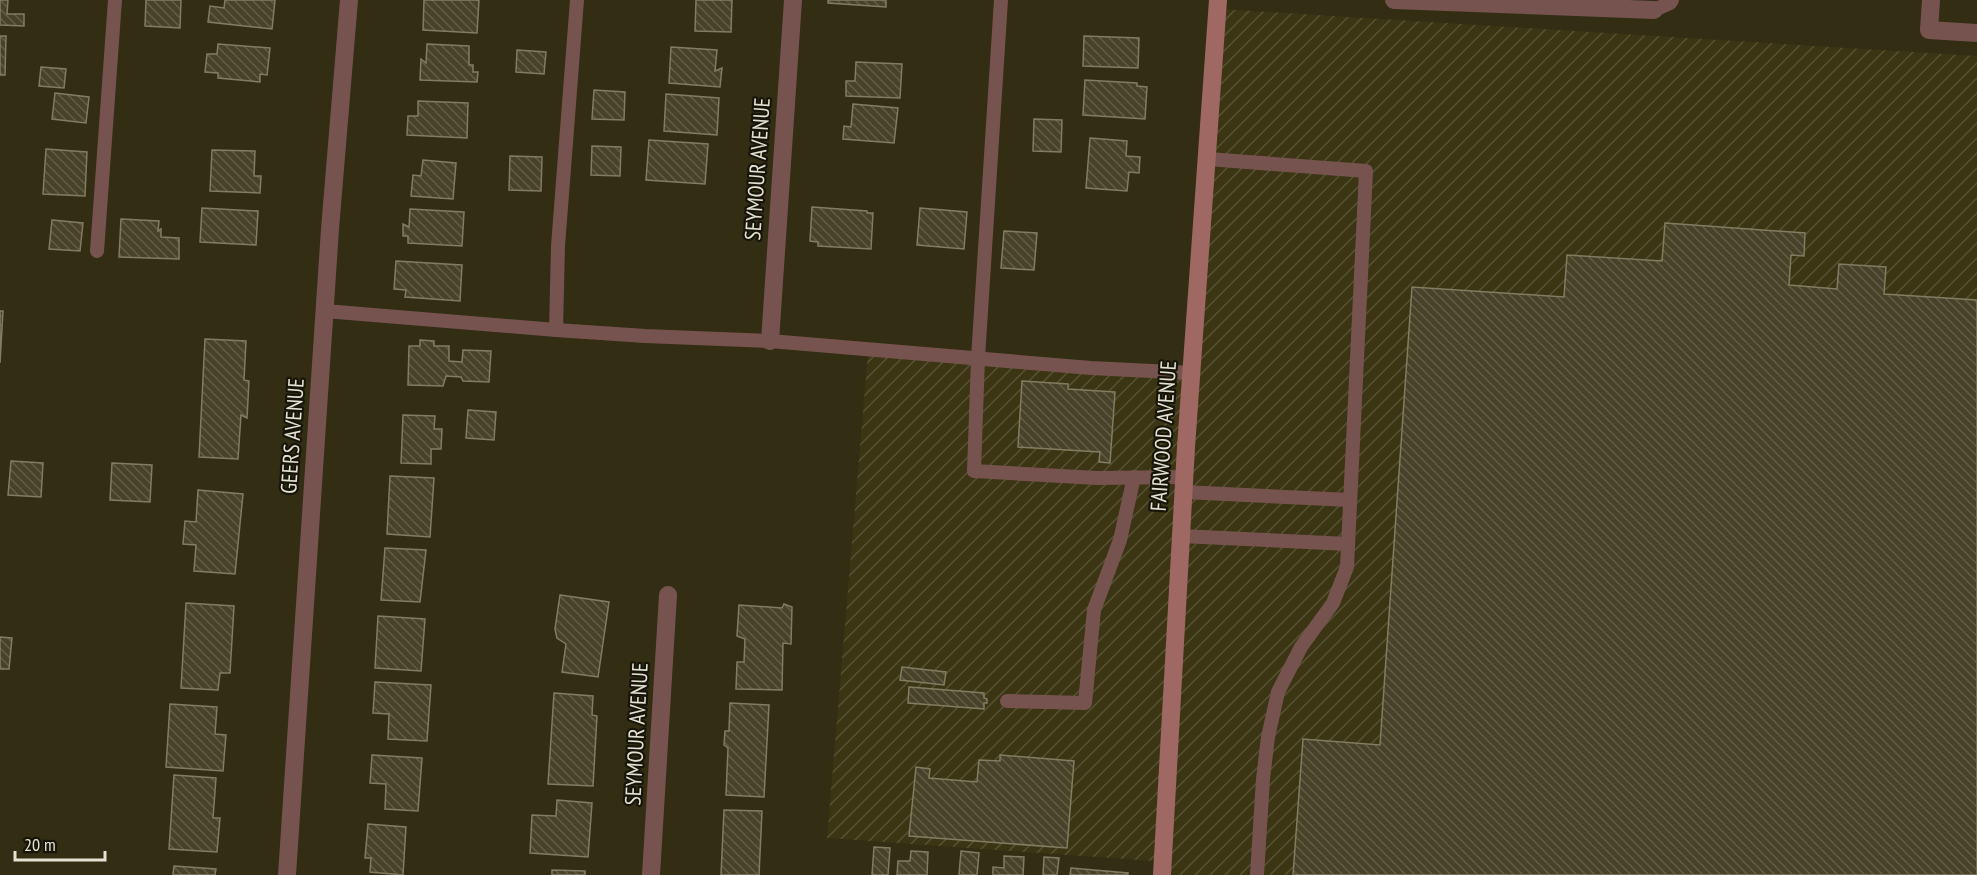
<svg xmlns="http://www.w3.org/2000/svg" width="1977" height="875" font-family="'PT Sans Narrow',sans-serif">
<defs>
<pattern id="industrial-furrows" width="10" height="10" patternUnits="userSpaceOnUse" patternTransform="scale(1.5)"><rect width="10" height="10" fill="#3b3513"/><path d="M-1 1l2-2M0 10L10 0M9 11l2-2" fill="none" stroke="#575234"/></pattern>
<pattern id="building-back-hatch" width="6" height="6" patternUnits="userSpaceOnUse" patternTransform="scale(1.5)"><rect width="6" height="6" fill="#474228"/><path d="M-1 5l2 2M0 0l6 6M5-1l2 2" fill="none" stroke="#615d46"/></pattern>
</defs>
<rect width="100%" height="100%" fill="#322d13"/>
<path fill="url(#industrial-furrows)" d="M1221 9 1977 56V875H1167L1168 862 827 838 868 352 1195 378Z"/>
<g fill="url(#building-back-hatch)" stroke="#827d61" stroke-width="1.5">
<path d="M0 0H8L7 14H24V26L0 25Z"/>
<path d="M146 0H181L180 28 145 26Z"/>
<path d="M225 0H275L272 29 208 22 210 6 224 8Z"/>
<path d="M424 0H479L477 33 423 30Z"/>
<path d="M696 0H732L731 32 695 31Z"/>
<path d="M828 0H886V7L828 3Z"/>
<path d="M0 36H6L5 75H0Z"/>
<path d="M1084 36 1139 38 1138 68 1083 66Z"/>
<path d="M218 44 270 48 267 75 260 74V82L218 78V73L205 72 207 54H217Z"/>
<path d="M427 44 469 46V65H473V72H478L477 82 420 80 421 59 426 63Z"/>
<path d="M671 47 717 50 715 71 722 68 720 87 669 83Z"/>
<path d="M517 50 546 52 544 74 516 72Z"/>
<path d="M856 62 902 64 900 98 846 96V81H855Z"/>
<path d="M41 67 66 69 64 88 39 86Z"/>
<path d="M1085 80 1137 83V86L1147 87 1145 119 1083 115Z"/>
<path d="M594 90 625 92 624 120 592 119Z"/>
<path d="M55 93 89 97 86 123 52 119Z"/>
<path d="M666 94 719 98 717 135 664 131Z"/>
<path d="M418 101 468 103 467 138 407 135 408 116H418Z"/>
<path d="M853 104 898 108 894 143 843 139 844 126 851 127Z"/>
<path d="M1034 119 1062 120 1061 152 1033 151Z"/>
<path d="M1090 138 1127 141 1126 156 1140 157 1139 173 1129 172 1127 191 1086 188Z"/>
<path d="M649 140 708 144 705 184 646 180Z"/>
<path d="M592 146 621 147 620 176 591 175Z"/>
<path d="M46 149 87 152 85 196 43 194Z"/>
<path d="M212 150 255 151 254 176H261L260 193 210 191Z"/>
<path d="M510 156 542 157 541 191 509 190Z"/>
<path d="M423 160 456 163 453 199 411 196 413 175 421 176Z"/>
<path d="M812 207 867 211V213H873L871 249 818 246V242L810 241Z"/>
<path d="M202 208 258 211 256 245 200 242Z"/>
<path d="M920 208 967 212 964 249 917 245Z"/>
<path d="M410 209 464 212 462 246 408 243V236H403V224L409 227Z"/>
<path d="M121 219 159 221 158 231 161 229V237L179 238V259L119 257Z"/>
<path d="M52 220 83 223 80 251 49 249Z"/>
<path d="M1665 223 1805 233 1804 256 1791 255 1789 285 1837 289 1839 264 1886 267 1884 294 1977 300V875H1293L1303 739 1380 745 1412 287 1564 297 1567 255 1662 261Z"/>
<path d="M1004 231 1037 233 1034 270 1001 268Z"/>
<path d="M396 261 462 265 460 301 405 297 406 290 394 289Z"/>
<path d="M0 311H3L0 363Z"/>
<path d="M205 339 246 341 244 380 249 381 247 418 241 415 238 459 199 457Z"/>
<path d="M420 340 434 341V346H449V361L462 362 463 350 491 351 489 382 463 381 461 377 446 376 443 386 408 385 409 346H420Z"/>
<path d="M1022 381 1068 384V389L1115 392 1110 463 1099 462 1100 452 1018 447Z"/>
<path d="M468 410 496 412 494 440 466 438Z"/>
<path d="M403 415 435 416 434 429H442L441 449H431V464L401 463Z"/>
<path d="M11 461 43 463 41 497 8 495Z"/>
<path d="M112 463 152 465 150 502 110 500Z"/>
<path d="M390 476 434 478 430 537 387 534Z"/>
<path d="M198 490 243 494 235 574 194 571 196 545 183 544 185 521 196 522Z"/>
<path d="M385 548 426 550 420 602 381 600Z"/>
<path d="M560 595 609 602 598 677 562 672 566 644 557 638 555 629Z"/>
<path d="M186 603 234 606 230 673H220L218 690 181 688Z"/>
<path d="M784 604 792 607 791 644 783 643 782 690 736 689 737 662H744L745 639 737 636 739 605 782 608Z"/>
<path d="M378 616 425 619 421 671 375 668Z"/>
<path d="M0 637 12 638 9 669H0Z"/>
<path d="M902 667 946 672 944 685 900 680Z"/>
<path d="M375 682 431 685 427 741 388 739 389 714 373 713Z"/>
<path d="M909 687 984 693V698L987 699V703H984V709L908 703Z"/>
<path d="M554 693 593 696 592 715 597 716 593 786 548 784Z"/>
<path d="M730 703 769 705 764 797 726 795 728 748 724 745 725 731H729Z"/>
<path d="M170 704 217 707 215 734 226 735 223 771 166 767Z"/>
<path d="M372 755 422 758 418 811 385 809 386 784 370 783Z"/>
<path d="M1000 755 1074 761 1067 848 909 836 916 767 930 769 929 778 977 782 979 760 1000 761Z"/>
<path d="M174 775 216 778 213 818H220L217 852 169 849Z"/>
<path d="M557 800 592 803 588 857 530 853 532 815 556 816Z"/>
<path d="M724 810 762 811 759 875H721Z"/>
<path d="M368 824 406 827 403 875 370 872 371 858H365Z"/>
<path d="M874 847 890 848 888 875H872Z"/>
<path d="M911 851 928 852 927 875H897L898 861H910Z"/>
<path d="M961 851 979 853 977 875H959Z"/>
<path d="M1004 856 1024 857 1023 875H993V867L1004 868Z"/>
<path d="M1044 857 1059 858 1057 875H1043Z"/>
<path d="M174 866 216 869 215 875H173Z"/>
<path d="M1071 868 1128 873V875H1070Z"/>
<path d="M552 870 585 871V875H552Z"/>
</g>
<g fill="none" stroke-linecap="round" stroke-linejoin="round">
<g stroke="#775350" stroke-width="14">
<path d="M1001 0 978 358 974 471 1097 478 1184 477"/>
<path d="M1654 10 1670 3 1672 0"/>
<path d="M1208 159 1366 171 1347 567 1333 603 1301 647 1278 692 1268 737 1263 779 1257 875"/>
<path d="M97 251 115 0"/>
<path d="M325 311 556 330 645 336 770 341 1091 368 1192 373"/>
<path d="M556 330 558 246 577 0"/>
<path d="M1183 492 1350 500"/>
<path d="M1181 536 1348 544"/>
<path d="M1007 701 1085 703 1094 610 1120 540 1134 477"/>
</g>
<g stroke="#775350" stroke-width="18">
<path d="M1394 0 1654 10"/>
<path d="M1931 0 1929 30 1977 33"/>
<path d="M770 341 793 0"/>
<path d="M287 875 330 229 349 0"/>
<path d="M651 875 668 595"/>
</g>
<path stroke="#a06863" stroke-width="18" d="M1162 875 1186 447 1218 0"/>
</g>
<g text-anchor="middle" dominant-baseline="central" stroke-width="4.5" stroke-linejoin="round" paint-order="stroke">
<g font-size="22" fill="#e4e2d2" stroke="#17150a">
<text transform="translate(757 169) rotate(-86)">SEYMOUR AVENUE</text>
<text transform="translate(292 436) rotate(-86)">GEERS AVENUE</text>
<text transform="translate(1163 436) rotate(-86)">FAIRWOOD AVENUE</text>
<text transform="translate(636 734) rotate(-87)">SEYMOUR AVENUE</text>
</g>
</g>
<path d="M15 851v9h90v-9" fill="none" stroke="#e4e2d2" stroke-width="3"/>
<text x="24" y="851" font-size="18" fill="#e4e2d2" stroke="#17150a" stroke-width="4.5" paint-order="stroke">20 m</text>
</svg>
